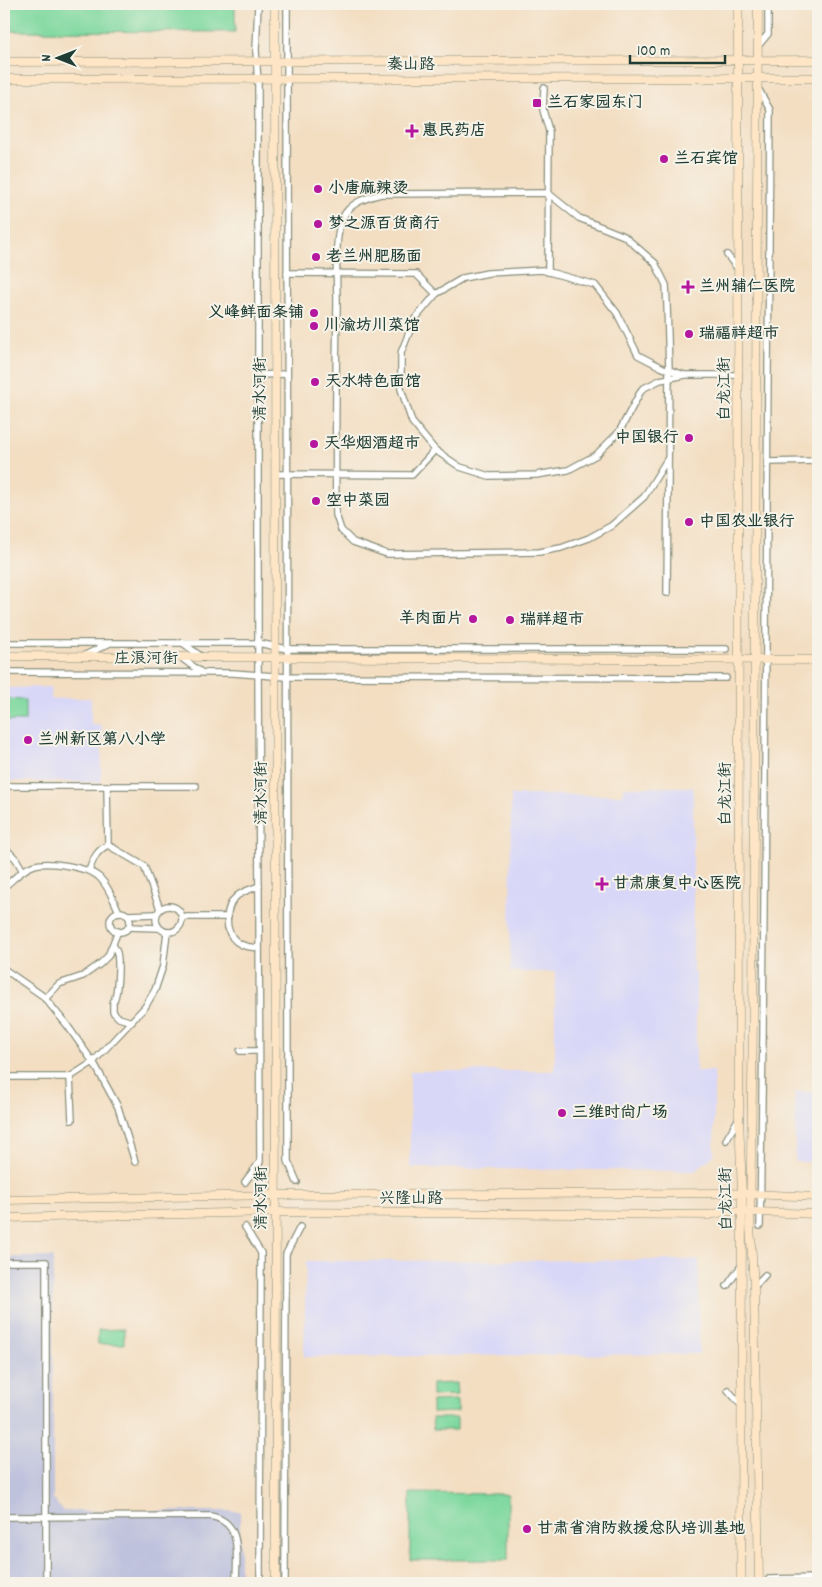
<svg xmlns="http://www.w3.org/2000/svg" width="822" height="1587" font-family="Dekko,'LXGW WenKai TC',sans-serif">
<rect width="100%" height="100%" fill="#f7f3e8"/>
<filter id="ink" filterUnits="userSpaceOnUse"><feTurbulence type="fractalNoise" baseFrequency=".02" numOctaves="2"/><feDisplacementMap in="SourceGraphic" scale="10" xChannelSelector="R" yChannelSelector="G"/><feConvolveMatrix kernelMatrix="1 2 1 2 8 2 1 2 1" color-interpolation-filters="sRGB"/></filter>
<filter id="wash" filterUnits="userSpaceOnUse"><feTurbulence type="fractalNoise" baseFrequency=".0096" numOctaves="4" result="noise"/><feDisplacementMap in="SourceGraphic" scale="20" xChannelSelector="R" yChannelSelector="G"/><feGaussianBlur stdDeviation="1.12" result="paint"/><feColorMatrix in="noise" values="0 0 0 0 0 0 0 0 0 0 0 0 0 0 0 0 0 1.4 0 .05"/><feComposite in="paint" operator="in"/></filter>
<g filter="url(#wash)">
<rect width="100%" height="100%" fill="#f3dec2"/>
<g fill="#d8d7f8">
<path d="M51 687V699L91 698V724L102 725 101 782 4 781V688Z"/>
<path d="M624 787H693V972H696V1071H714V1155L695 1171 410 1168V1071H555V972H510L511 795H623Z"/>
<rect x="795" y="1092" width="23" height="70"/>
<path d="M699 1260V1354L304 1357 306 1261Z"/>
</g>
<path fill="#bfc2dd" d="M4 1257H53V1499L63 1511H240V1583H4Z"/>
<g fill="#7dd89e" stroke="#4e8a69">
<path d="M4 4H235V32L4 31Z"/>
<path d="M4 699 25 700V721H4Z"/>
<path d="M124 1329V1344H98V1330Z"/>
<path d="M456 1383 457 1395 432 1396V1384Z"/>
<path d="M457 1400V1412L432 1413V1401Z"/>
<path d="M432 1418H457V1430H433Z"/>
<path d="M410 1493 508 1494V1560H410Z"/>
</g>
</g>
<g filter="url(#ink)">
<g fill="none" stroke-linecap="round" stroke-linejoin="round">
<g stroke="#898e7b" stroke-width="8">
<g id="street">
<path d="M287 4 288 1161 297 1182"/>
<path d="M758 46 768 34V4"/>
<path d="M544 88 543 110 549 131 548 272"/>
<path d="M759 90 770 110 763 1035 760 1226"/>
<path d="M727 255 738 269"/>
<path d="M287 273 416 274 436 294"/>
<path d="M258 375 287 374"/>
<path d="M685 375 663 368 638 355 617 313 595 285 542 270 488 273 463 278 436 294 414 320 401 353V389L412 422 435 450 460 467 489 476 536 475 568 470 596 455 619 432 642 389 660 380 685 375H739"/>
<path d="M767 462 818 461"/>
<path d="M275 474 412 475 435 450"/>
<path d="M667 593 669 370 667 305 666 285 655 263 624 236 579 218 548 193 381 194C365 198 349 203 342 219 334 236 337 282 337 302 336 373 335 444 336 515L341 530 353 542 387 554 539 552 561 548 589 538 611 526 644 497 668 458"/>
<path d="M4 643H258L287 649H726"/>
<path d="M183 643 203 658"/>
<path d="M83 656 108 644"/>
<path d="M180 657 201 672"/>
<path d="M4 672 233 673 287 677 726 678"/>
<path d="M4 786H196"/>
<path d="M107 786 108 845"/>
<path d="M108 845 144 866 160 909"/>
<path d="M4 847 16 859 23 871"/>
<path d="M89 871C93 859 97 850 108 845"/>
<path d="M259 886C252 889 243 891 237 896 225 906 223 931 237 942 243 947 251 947 259 948"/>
<path d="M4 887C13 880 21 870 32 866 46 860 89 867 100 878 109 887 114 901 119 912"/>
<circle cx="169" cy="919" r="13"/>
<circle cx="120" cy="922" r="10"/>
<path d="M127 915 156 914"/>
<path d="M182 917H228"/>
<path d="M128 927 158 928"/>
<path d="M113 945C114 946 117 952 117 953 119 961 118 996 113 1002V1012L119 1018 132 1022"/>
<path d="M4 969 43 996 67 1025 95 1065 118 1107 135 1162"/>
<path d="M45 999 59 984 83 976 100 964 108 956 118 931"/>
<path d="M240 1051H259"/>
<path d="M4 1052 5 1077"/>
<path d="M4 1077H70L93 1062 145 1007 155 990 163 966 167 932"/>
<path d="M70 1077 72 1120"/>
<path d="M726 1140 739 1118"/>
<path d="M245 1182 260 1162 258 658V85L256 50 258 4"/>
<path d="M245 1227 261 1253 260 1583"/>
<path d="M4 1262H46V1583"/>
<path d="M727 1286 741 1266"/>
<path d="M754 1287 765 1275"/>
<path d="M728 1390 741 1405"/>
<path d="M4 1517 210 1516C244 1522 236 1556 236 1583"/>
<path d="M769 1579 818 1578"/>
<path d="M285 1583 286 1254 300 1227"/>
</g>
</g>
<g stroke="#898e7b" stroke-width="9">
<g id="secondary">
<path d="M275 4 276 1583"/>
<path d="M738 4 739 1118 742 1193 741 1583"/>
<path d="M758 4 753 1019 750 1226 754 1287 759 1583"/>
<path d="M4 62 818 60"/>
<path d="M4 79 818 78"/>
<path d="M4 656 818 660"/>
<path d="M4 1200 276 1195 727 1193 818 1197"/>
<path d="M4 1218 276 1212 709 1215 728 1211 818 1214"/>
</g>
</g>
<use href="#street" stroke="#fff" stroke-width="5.5"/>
<use href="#secondary" stroke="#fde5c5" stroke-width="8"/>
</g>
</g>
<g fill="#b5179e" stroke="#f7f3e8" stroke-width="2">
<rect x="532" y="98" width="10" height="10" rx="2.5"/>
<path d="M409.5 123.5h5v5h5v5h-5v5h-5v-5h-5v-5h5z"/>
<circle cx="664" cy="159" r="5"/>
<circle cx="318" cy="189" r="5"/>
<circle cx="318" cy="224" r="5"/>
<circle cx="316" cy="257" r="5"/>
<path d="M685.5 279.5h5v5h5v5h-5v5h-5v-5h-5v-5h5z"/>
<circle cx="314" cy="313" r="5"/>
<circle cx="314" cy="326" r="5"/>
<circle cx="689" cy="334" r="5"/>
<circle cx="315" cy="382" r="5"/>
<circle cx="689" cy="438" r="5"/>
<circle cx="314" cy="444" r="5"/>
<circle cx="316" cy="501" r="5"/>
<circle cx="689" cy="522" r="5"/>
<circle cx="473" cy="619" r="5"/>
<circle cx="510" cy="620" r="5"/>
<circle cx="28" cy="740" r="5"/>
<path d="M599.5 876.5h5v5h5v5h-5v5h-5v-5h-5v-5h5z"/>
<circle cx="562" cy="1113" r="5"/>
<circle cx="527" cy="1529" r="5"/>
</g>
<g text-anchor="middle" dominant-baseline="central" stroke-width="4" stroke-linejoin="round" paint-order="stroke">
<g font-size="16" fill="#1f3d34" stroke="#f7f3e8">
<text x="411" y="65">秦山路</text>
<text transform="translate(261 389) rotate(-90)">清水河街</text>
<text transform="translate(725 389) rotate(-90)">白龙江街</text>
<text x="146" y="659">庄浪河街</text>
<text transform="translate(262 793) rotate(-90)">清水河街</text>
<text transform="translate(726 794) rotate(-90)">白龙江街</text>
<text transform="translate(262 1198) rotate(-90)">清水河街</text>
<text x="411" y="1199">兴隆山路</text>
<text transform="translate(727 1199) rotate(-91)">白龙江街</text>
</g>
<g font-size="16" font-weight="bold" fill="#1f3d34" stroke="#f7f3e8" text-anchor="start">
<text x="547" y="103">兰石家园东门</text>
<text x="422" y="131">惠民药店</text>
<text x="674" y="159">兰石宾馆</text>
<text x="328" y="189">小唐麻辣烫</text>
<text x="328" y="224">梦之源百货商行</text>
<text x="326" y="257">老兰州肥肠面</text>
<text x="699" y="287">兰州辅仁医院</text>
<text x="304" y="313" text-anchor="end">义峰鲜面条铺</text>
<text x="324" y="326">川渝坊川菜馆</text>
<text x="699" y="334">瑞福祥超市</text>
<text x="325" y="382">天水特色面馆</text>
<text x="679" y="438" text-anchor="end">中国银行</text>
<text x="324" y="444">天华烟酒超市</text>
<text x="326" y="501">空中菜园</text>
<text x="699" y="522">中国农业银行</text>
<text x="463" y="619" text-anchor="end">羊肉面片</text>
<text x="520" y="620">瑞祥超市</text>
<text x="38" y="740">兰州新区第八小学</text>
<text x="613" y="884">甘肃康复中心医院</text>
<text x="572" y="1113">三维时尚广场</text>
<text x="537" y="1529">甘肃省消防救援总队培训基地</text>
</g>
</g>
<rect width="822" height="1587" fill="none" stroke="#f7f3e8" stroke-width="20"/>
<g transform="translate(58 58) rotate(270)" stroke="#f7f3e8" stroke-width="4" paint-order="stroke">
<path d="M0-4L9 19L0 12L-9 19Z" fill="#1f3d34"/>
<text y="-8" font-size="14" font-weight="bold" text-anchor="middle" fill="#1f3d34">N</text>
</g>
<path d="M630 55v8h95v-8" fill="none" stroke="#1f3d34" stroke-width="2.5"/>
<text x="637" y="55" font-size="15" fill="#1f3d34" stroke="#f7f3e8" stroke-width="4" paint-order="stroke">100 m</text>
</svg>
